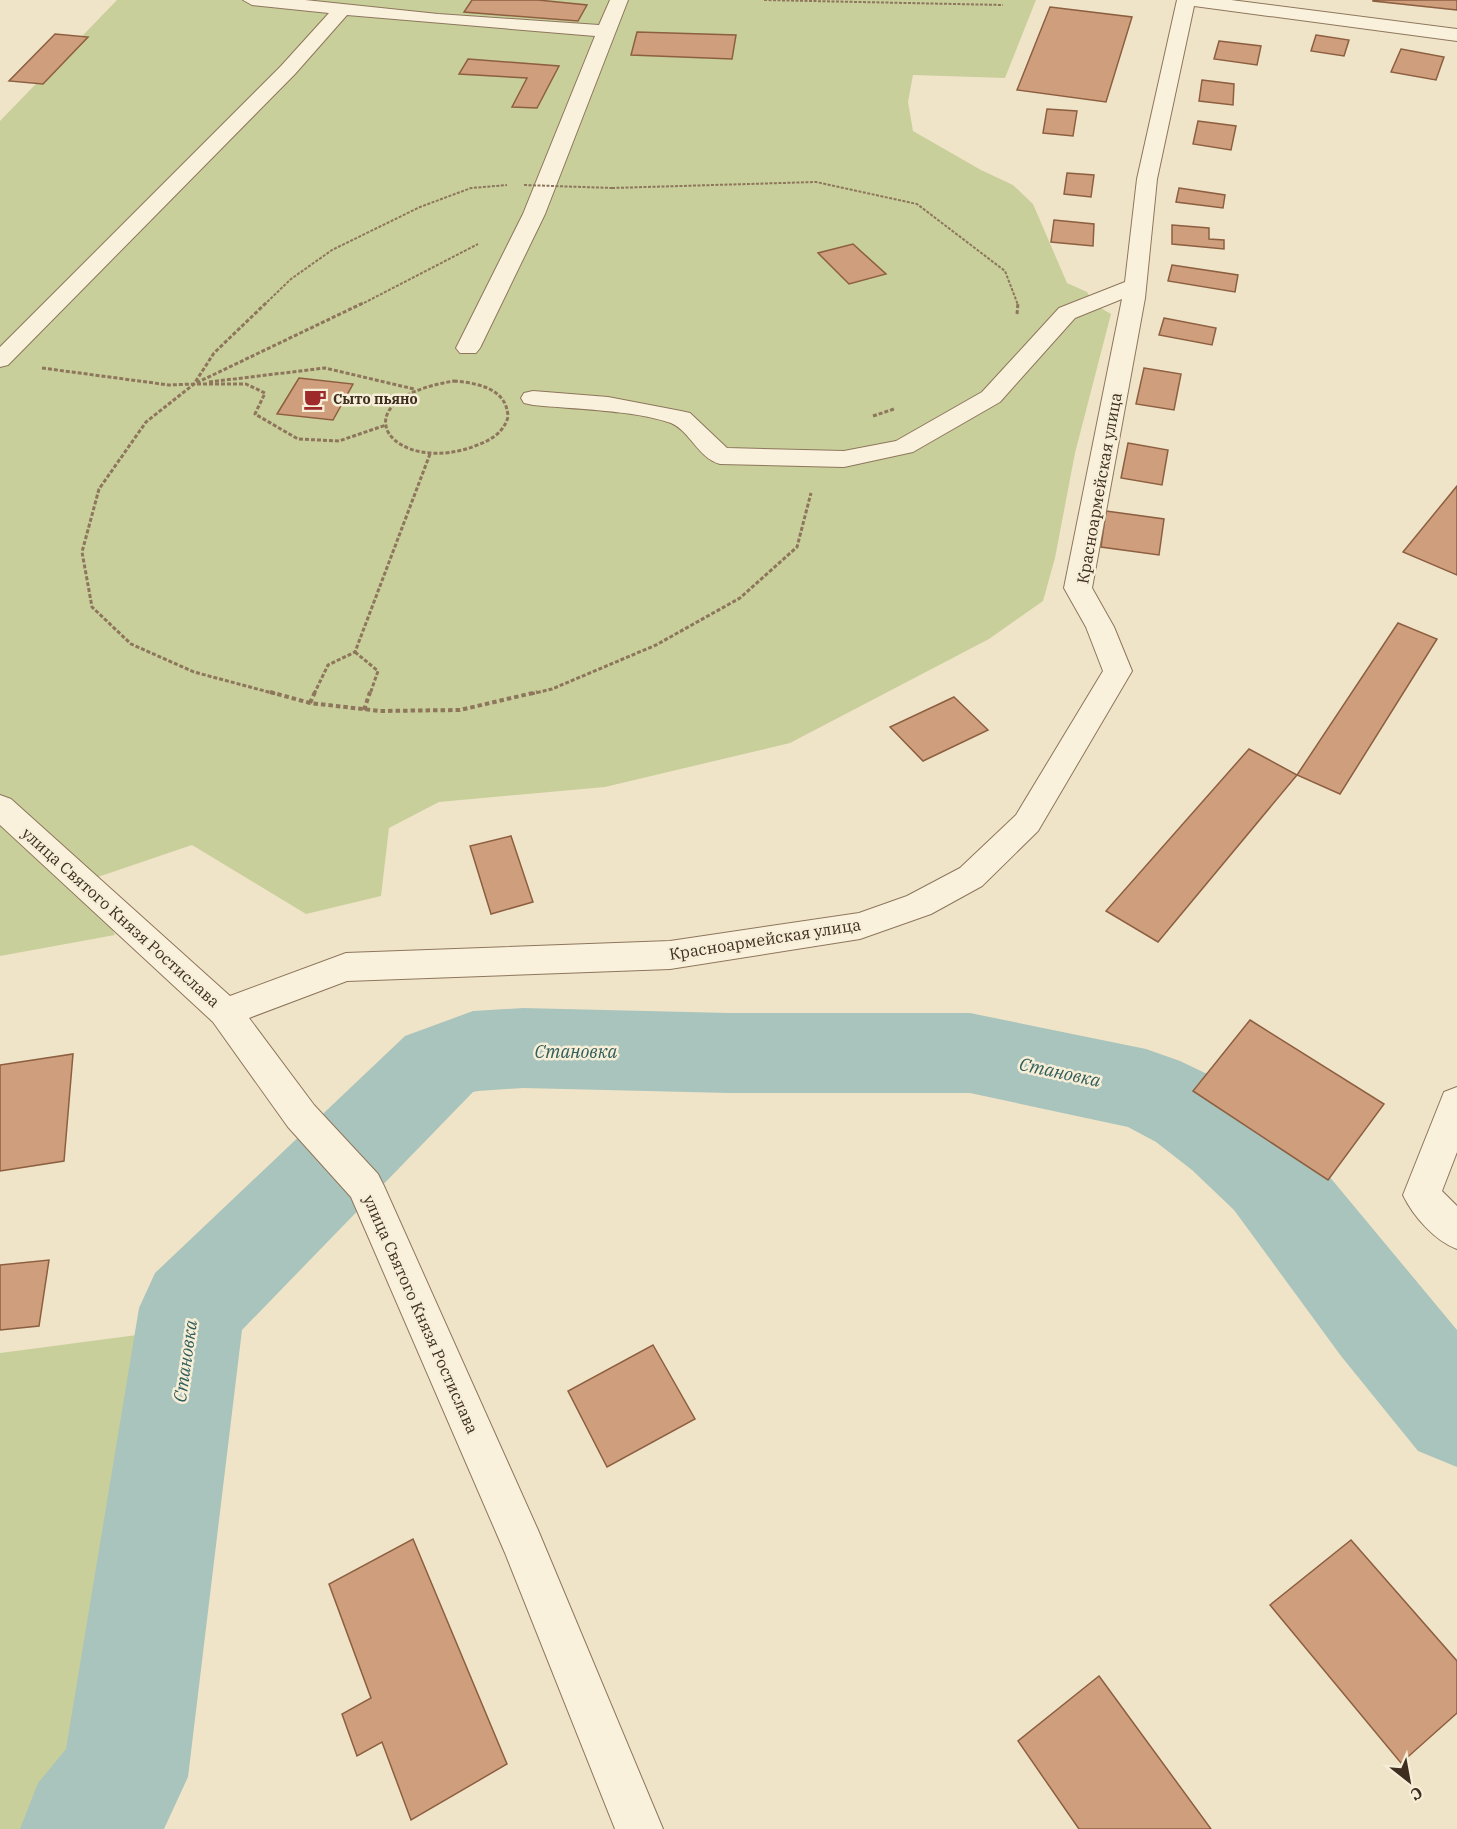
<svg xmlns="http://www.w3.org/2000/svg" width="1457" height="1829" font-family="'IBM Plex Serif',serif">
<rect width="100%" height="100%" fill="#f0e4c8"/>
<g fill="#c9cf9b">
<path d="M117 0H1036L1005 78 913 75 908 102 913 131 981 170 1013 185 1033 204 1067 283 1087 292 1094 304 1111 314 1075 453 1055 558 1043 601 989 639 790 743 605 787 439 802 389 828 381 896 306 914 192 845 89 880 115 935 0 956V121Z"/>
<path d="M190 1328 125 1777 107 1829H0V1353Z"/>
</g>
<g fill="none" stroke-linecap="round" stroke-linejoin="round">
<path fill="#a9c4bc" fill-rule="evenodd" d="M523 1008 729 1013H970L1146 1049 1180 1061 1224 1082 1262 1108 1304 1146 1457 1330V1467L1418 1451 1341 1356 1234 1210 1192 1170 1156 1142 1128 1127 970 1093H729L523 1088 478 1091 473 1092 242 1330 188 1777 164 1829H20L38 1783 66 1749 139 1308 155 1273 405 1036 473 1011Z"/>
</g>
<g fill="#cf9f7d" stroke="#8d5f41" stroke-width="1.5">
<path d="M472 0H538L587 5 578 21 464 12Z"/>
<path d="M1373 0H1457V10L1373 1Z"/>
<path d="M1050 7 1132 17 1106 102 1017 90Z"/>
<path d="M637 32 736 35 732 59 631 55Z"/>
<path d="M55 34 88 37 43 84 9 81Z"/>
<path d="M1316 35 1349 40 1344 56 1311 51Z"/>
<path d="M1219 41 1261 46 1257 65 1214 59Z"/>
<path d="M1401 49 1444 57 1436 80 1391 72Z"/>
<path d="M468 59 559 66 537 108 512 107 527 78 459 74Z"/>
<path d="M1202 80 1234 84 1233 105 1199 101Z"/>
<path d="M1047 109 1077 111 1073 136 1043 133Z"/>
<path d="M1198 121 1236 126 1231 150 1193 144Z"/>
<path d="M1067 173 1094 175 1091 197 1064 194Z"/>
<path d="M1179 188 1225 195 1223 208 1176 202Z"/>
<path d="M1054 220 1094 224 1093 246 1051 242Z"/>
<path d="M1172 225 1209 228V239L1224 240V249L1172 244Z"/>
<path d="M853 244 886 274 849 284 818 253Z"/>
<path d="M1172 265 1238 275 1235 292 1168 281Z"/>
<path d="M1164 318 1216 328 1212 345 1159 335Z"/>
<path d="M1144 368 1181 374 1174 410 1136 404Z"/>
<path d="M299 378 353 384 333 420 277 414Z"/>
<path d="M1128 443 1168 450 1162 485 1121 478Z"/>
<path d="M1457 486V575L1403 552Z"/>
<path d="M1106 511 1164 519 1159 555 1101 547Z"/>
<path d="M1398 623 1437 639 1340 794 1297 775Z"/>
<path d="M954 697 988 730 923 761 890 727Z"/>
<path d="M1249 749 1297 775 1158 942 1106 911Z"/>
<path d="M511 836 533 902 491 914 470 846Z"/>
<path d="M1250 1020 1384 1104 1328 1180 1193 1091Z"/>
<path d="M73 1054 64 1161 0 1171V1065Z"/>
<path d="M49 1260 39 1326 0 1330V1265Z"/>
<path d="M653 1345 695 1419 607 1467 568 1391Z"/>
<path d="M413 1539 507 1764 411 1820 382 1742 357 1756 342 1714 371 1698 329 1584Z"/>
<path d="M1351 1540 1457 1661V1713L1401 1763 1270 1605Z"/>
<path d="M1099 1676 1211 1829H1079L1018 1741Z"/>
</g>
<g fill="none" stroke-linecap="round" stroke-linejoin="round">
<g stroke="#8d765c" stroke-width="2">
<g id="minor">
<path d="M243 0H305L438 14 599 25 610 0H628L545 214 480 348 476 353H460L456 348 523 214 595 36 347 15 295 74 8 365 0 367V347L281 66 329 13 252 5Z"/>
<path d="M1177 0H1231L1457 29V41L1194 6 1157 179 1145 298 1092 588 1114 627 1132 671 1038 831 982 886 931 914 860 939 670 969 347 981 249 1018 314 1105 378 1174 384 1186 538 1530 663 1829H615L505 1553 351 1197 288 1127 213 1022 0 825V795L11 799 230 996 346 953 670 941 859 913 907 896 960 868 1016 815 1103 671 1086 627 1064 588 1122 299 1075 318 1000 402 913 452 844 467 720 464C698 458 690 431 671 423 633 410 573 409 533 405L524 403 521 398 524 393 533 391 608 397 681 411 690 413 727 448 844 451 896 441 982 392 1059 308 1125 282 1137 179Z"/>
<path d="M1457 1087V1152L1442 1191 1457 1206V1249C1435 1241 1413 1216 1403 1195L1444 1092Z"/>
</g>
</g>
<g stroke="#8d765c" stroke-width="2" stroke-dasharray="3 1.5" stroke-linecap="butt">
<path d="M764 0 1003 5"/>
<path d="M612 188 816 182 917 204 1005 271 1018 305"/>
<path d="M264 305 291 279 332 250 420 207 471 188 507 185"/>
<path d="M360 305 478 244"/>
</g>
<g stroke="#8d765c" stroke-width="3" stroke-dasharray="4 2" stroke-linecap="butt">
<path d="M266 303 214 353 194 384 146 422 99 489 82 552 92 607 131 644 194 672 276 694"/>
<path d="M1017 314 1018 303"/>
<path d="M42 368 169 385 194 384 363 303"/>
<path d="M454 381C477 383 507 388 508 417 504 431 493 439 480 444 395 480 331 401 454 381Z"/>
<path d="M209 382 325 368 414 389"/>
<path d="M197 384H246L265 393 255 414 298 439 339 441 386 425"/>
<path d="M873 416 894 409"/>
<path d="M355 652 378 671 370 694"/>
<path d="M314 694 328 665 355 652 430 454"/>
<path d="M531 694 552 689 656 645 740 598 797 547 811 493"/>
</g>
<g stroke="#8d765c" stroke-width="4" stroke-dasharray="4.5 3" stroke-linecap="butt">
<path d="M270 692 310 703 380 711 460 710 537 692"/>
<path d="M310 703 315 692"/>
<path d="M364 710 370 692"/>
</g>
<use href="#minor" fill="#faf1dc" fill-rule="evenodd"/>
<path stroke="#8d765c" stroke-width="2" stroke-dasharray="3 1.5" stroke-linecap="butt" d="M524 185 612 188"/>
</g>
<defs>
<g id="cafe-bare" transform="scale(1.8)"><path d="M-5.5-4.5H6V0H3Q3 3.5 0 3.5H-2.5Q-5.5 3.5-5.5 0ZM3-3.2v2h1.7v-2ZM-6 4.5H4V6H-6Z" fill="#9e2a2b" stroke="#f7eed8" stroke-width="2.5" paint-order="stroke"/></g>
</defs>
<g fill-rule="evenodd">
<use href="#cafe-bare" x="315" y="399"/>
</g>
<g text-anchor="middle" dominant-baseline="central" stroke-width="5" stroke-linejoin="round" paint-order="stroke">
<g font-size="14" font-weight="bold" fill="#3d2e20" stroke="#f7eed8" text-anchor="start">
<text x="333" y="399">Сыто пьяно</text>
</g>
<g font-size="16" fill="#3d2e20" stroke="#f7eed8">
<text transform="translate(1099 488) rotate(-80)">Красноармейская улица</text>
<text transform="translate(121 917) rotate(42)">улица Святого Князя Ростислава</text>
<text transform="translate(765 939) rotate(-9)">Красноармейская улица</text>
<text transform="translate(421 1314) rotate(66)">улица Святого Князя Ростислава</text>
</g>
<g font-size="18" font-style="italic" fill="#2f5d5a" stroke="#f7eed8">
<text x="576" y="1051">Становка</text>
<text transform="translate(1060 1072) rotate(12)">Становка</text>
<text transform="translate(185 1361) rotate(-82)">Становка</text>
</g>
</g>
<g transform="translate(1409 1781) rotate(149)" stroke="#f7eed8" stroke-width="4.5" paint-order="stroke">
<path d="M0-4.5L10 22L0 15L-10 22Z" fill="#3d2e20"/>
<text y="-9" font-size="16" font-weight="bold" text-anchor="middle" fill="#3d2e20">С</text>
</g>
</svg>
